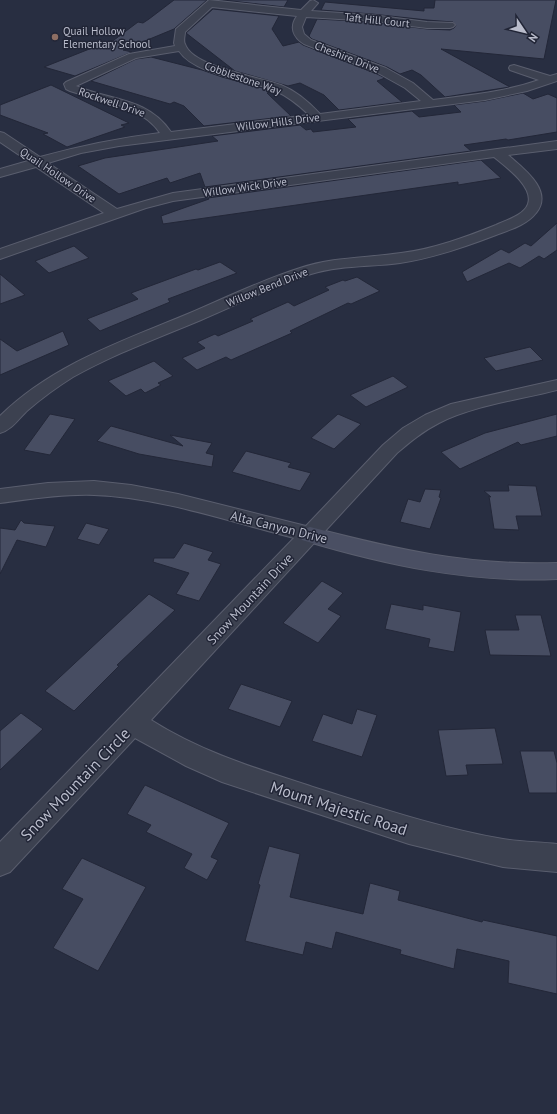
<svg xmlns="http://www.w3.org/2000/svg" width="557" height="1114" font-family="'PT Sans',sans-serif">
<rect width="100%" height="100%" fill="#282e41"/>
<g fill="#474d62" stroke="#232738">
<path d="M174 0H207L174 29 123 50 132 52 75 76 44 67 102 44 106 46 138 22 143 23 149 19Z"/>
<path d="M223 0H288L284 7Z"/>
<path d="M435 0H556L544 59 441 49 510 87 445 97 421 75 412 70 400 74 387 67 312 39 309 36 317 19 372 22 427 29 450 30 454 28 456 25 453 22 427 20 372 14 321 10 325 2 424 11V8H434Z"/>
<path d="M213 9 279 16 272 29 283 46 299 42 303 45 377 74 385 78 377 81 402 102 339 110 324 95 300 83 288 86 235 71 186 33Z"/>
<path d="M151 57 202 70 222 77 273 91 267 93 291 116 204 126 184 106 174 102 170 104 91 81 136 59Z"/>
<path d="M51 85 129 123 121 125 125 127 67 147 43 134 48 133 0 115V105Z"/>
<path d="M523 93 533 99 548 94 557 98V132L508 140 506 139 464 145 471 151 205 187 200 173 170 183 167 178 119 194 78 166 105 158 218 141 212 136 300 125 306 130 311 129 313 132 356 127 348 119 412 111 419 117 461 112 454 105 485 101Z"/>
<path d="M481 160 501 178 458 185V182L163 224 161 216 209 199 208 198Z"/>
<path d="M557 223V250L544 259 539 256 520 268 509 263 467 282 462 272 501 249 509 253 525 243 531 246Z"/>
<path d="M74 246 89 258 49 273 35 261Z"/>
<path d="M220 262 237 273 168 299 170 302 100 331 87 319 138 299 131 293 196 269 198 270Z"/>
<path d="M0 274 25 295 0 304Z"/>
<path d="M357 277 380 291 351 304 348 303 290 331 292 333 231 360 226 357 197 370 182 358 205 348 197 342 215 334 218 336 253 321 250 319 288 302 294 306 329 290 325 287 343 280 345 281Z"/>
<path d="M63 331 69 345 0 375V339L17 351Z"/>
<path d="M530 347 543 360 496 371 484 358Z"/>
<path d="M154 361 173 376 158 383 161 385 145 393 141 389 126 396 108 381Z"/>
<path d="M393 376 408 387 366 407 350 395Z"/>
<path d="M50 414 75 419 50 455 24 450Z"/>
<path d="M338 414 361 424 334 449 311 438Z"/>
<path d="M557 414V436L521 445 518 442 460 469 441 452 485 433Z"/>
<path d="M111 426 183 446 170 435 212 443 206 453 214 455 212 467 139 454 97 441Z"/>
<path d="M246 451 291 463 288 467 311 473 300 491 232 472Z"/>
<path d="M508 485 536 486 542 516H516L519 530 494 529 489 496 491 497 484 491H509Z"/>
<path d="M425 489 441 490 439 497 441 498 430 529 400 522 408 499 420 502Z"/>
<path d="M21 520 24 523 55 526 46 547 17 540 0 574V528L15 530Z"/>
<path d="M86 523 109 529 99 545 77 539Z"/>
<path d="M184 543 213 552 208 560 221 564 199 601 176 594 189 573 153 562 154 558H174Z"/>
<path d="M322 581 343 593 328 609 341 616 318 643 283 623Z"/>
<path d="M149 594 175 610 117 665 119 666 74 711 45 691Z"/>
<path d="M391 604 423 610V605L461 612 454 652 428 647 430 639 385 629Z"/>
<path d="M515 615H541L551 656 490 655 485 630H519Z"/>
<path d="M241 684 292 701 280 727 228 709Z"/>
<path d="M357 709 377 715 362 757 312 741 323 714 352 724Z"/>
<path d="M21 713 43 729 0 770V731Z"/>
<path d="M495 728 503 764 466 765 468 775 446 776 438 730Z"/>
<path d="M520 751H554L557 763V793H529Z"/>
<path d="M145 785 229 823 211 857 218 860 207 880 184 868 192 854 146 832 151 825 127 814Z"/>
<path d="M269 846 300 854 290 897 363 914 370 883 400 891 398 900 482 922 483 920 557 936V994L508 983 509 961 457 949 454 969 400 954 401 950 336 932 332 949 306 942 303 955 245 941 260 885 258 884Z"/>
<path d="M82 858 146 887 98 971 53 948 83 899 62 889Z"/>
</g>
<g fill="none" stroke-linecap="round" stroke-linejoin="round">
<g stroke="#5a5e6e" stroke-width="2">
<g id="street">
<path d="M209 0 301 10 310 1 313 0 318 3 311 11 372 15 427 22 453 23 455 25 453 27 450 28H427L372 21 306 17 302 27 304 34 311 40 386 68 413 83 433 100C469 95 505 92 539 80L510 70 509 68 510 66 514 65 550 76 557 74V81L527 91 485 100 119 146 81 153 48 163 117 209 173 193 557 141V149L508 155C524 169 554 191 536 213 527 225 509 230 496 235 465 247 433 258 400 263 371 267 340 265 311 274 273 286 237 305 201 320 158 338 114 354 73 377 57 387 42 398 28 410 19 418 12 430 0 433V416C53 364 123 341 190 313 227 297 262 280 300 268 333 257 367 258 401 253 434 249 466 237 496 225 507 220 524 215 528 204 534 187 506 167 494 157L173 201 146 208 0 259V249L104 213 36 167 0 177V169L28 161 0 142V132L4 133 40 157C80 146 119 138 160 133 141 105 100 101 70 91L66 89 64 84 66 82 129 54 175 46 174 43 176 29ZM212 7 297 16C289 27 293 37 304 44L378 73 405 88 421 101 320 114C309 102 296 91 281 85 260 77 192 67 185 44 183 41 185 35 185 32ZM179 51C195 75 248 80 274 90 287 96 299 105 309 115L171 132C147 97 111 101 76 86L136 58Z"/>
<path d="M557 380V390C518 400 475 405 439 423 423 431 410 442 397 453L151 720C203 753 258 769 316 788 377 807 439 828 503 839 520 842 539 842 557 844V872L503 867 409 844 222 782 186 766 135 738 10 872 0 876V842L294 538C231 522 159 497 94 495 63 494 31 499 0 503V489L48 483 94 481 131 485 178 494 306 526 383 445 403 428 425 415 451 404Z"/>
</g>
</g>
<g stroke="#5a5e6e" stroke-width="2">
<path id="secondary" d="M310 527C395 549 469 566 557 563V579C470 583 385 565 302 540L299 535 302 530Z"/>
</g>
<use href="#street" fill="#3c4150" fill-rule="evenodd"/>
<use href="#secondary" fill="#4a4f63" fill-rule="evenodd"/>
</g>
<circle fill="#8d6e63" stroke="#212536" stroke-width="1.5" cx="55" cy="37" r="4"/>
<g text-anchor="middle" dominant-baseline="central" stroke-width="3" stroke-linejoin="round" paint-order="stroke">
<g font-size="11" fill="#b9bccb" stroke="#212536">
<text transform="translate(377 20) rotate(6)">Taft Hill Court</text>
<text transform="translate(347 57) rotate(21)">Cheshire Drive</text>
<text transform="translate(243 78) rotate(19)">Cobblestone Way</text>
<text transform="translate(112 102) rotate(19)">Rockwell Drive</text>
<text transform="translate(278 122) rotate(-7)">Willow Hills Drive</text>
<text transform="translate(58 175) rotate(34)">Quail Hollow Drive</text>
<text transform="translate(245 187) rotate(-8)">Willow Wick Drive</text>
<text transform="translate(267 287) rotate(-22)">Willow Bend Drive</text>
</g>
<g font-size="11" fill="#b9bccb" stroke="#212536" text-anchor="start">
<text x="63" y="31">Quail Hollow<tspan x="63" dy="13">Elementary School</tspan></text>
</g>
<g font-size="13" fill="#b9bccb" stroke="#212536">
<text transform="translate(279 527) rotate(14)">Alta Canyon Drive</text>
<text transform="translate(250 599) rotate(-47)">Snow Mountain Drive</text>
</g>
<g font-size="16" fill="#b9bccb" stroke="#212536">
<text transform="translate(75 784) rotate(-46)">Snow Mountain Circle</text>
<text transform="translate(339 808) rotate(18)">Mount Majestic Road</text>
</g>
</g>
<g transform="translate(525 32) rotate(125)" stroke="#212536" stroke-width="3" paint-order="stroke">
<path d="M0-3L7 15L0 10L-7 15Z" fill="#b9bccb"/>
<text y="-6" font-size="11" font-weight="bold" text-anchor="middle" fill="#b9bccb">N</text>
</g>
</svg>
